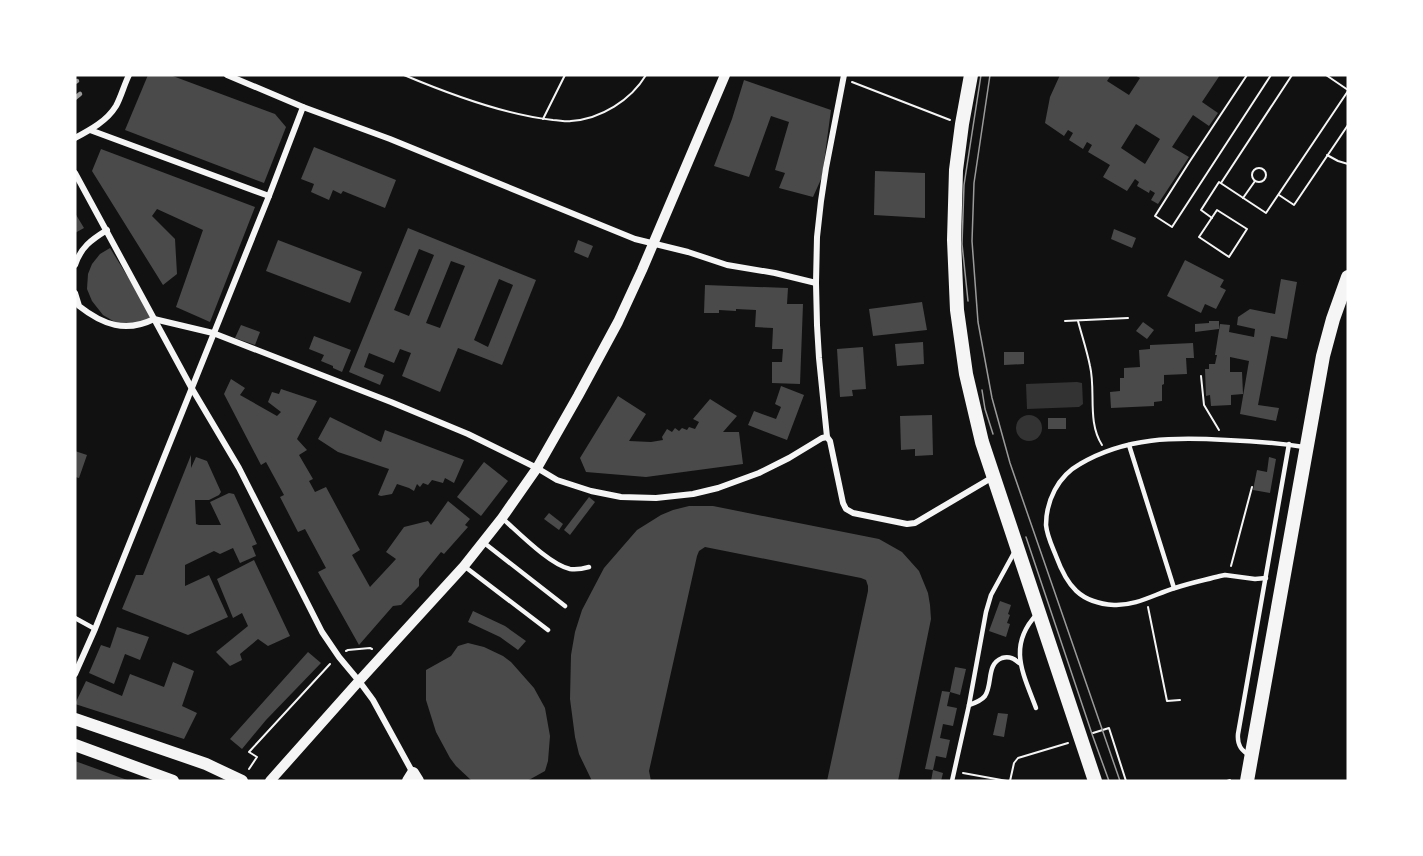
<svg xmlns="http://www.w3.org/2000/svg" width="1423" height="856" font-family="Overpass,sans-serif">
<rect width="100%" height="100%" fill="#111"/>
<g fill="#333">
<path d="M1077 382 1082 383 1083 404 1079 407 1027 409 1026 384Z"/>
<circle cx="1029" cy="428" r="13"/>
</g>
<g fill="#4a4a4a" fill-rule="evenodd">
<path d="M148 75H170L275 114 286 127 264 183 125 130Z"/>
<path d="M1060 75H1111L1107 81 1129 95 1140 78 1135 75H1220L1202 102 1218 113 1209 126 1193 115 1172 147 1189 157 1158 204 1151 200 1155 193 1150 190 1149 193 1137 186 1139 182 1135 179 1127 191 1103 177 1110 165 1088 152 1092 145 1087 142 1083 149 1069 140 1073 133 1068 130 1064 136 1045 123 1050 97ZM1136 124 1160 139 1145 164 1121 148Z"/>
<path d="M744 80 831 110 822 177 813 197 779 188 785 173 775 170 789 122 771 116 749 177 714 166 732 119Z"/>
<path d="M314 147 396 180 385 208 343 191 341 194 333 190 329 200 311 192 314 184 301 179Z"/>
<path d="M101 149 255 207 210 322 176 307 203 230 157 209 152 216 175 239 177 274 163 285 92 171Z"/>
<path d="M875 171 925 173V218L874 215Z"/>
<path d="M75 213 84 228 75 233Z"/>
<path d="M408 228 536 280 502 365 458 348 440 392 402 376 411 353 400 349 394 363 369 353 364 367 384 375 380 385 349 372ZM419 249 434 255 409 316 394 310ZM451 261 465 266 440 328 426 323ZM499 279 513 285 488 347 474 340Z"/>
<path d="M1114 229 1136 238 1132 248 1111 239Z"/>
<path d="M278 240 362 272 350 303 266 271Z"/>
<path d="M578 240 593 246 588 258 574 252Z"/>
<path d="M110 248 152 316 137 326 120 325 103 315 92 301 87 289 88 274 92 264 100 254Z"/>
<path d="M1185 260 1224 280 1220 287 1226 290 1216 309 1205 304 1201 313 1167 296Z"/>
<path d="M1281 279 1297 282 1287 339 1271 336 1258 405 1279 408 1276 421 1240 414 1249 361 1230 357V372H1242L1243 394 1231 395V405L1211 406 1210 395 1206 396 1205 369H1209V364H1215L1217 355H1215L1220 324 1230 325 1229 332 1254 337 1255 329 1237 325 1238 317 1250 309 1275 314Z"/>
<path d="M705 285 788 288 787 304H803L800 384 772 383V362H782L783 349H772L773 328 755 327 756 310 736 309V311L719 310V313H704Z"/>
<path d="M922 302 927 330 873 336 869 309Z"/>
<path d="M1209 321H1219V329L1195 332V324L1209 323Z"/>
<path d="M1143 322 1154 330 1147 339 1136 331Z"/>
<path d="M241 325 260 332 255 345 235 338Z"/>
<path d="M314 336 351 350 342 372 333 368V366L321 361 324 355 309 349Z"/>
<path d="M923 342 924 364 897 366 895 344Z"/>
<path d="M1193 343 1194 358H1186L1187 374 1164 375V384L1162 385V401L1154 402V406L1111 408 1110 392 1120 391V378H1124V368L1140 367 1139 350 1150 349V345Z"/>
<path d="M863 347 866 389 852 390 853 396 840 397 837 349Z"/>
<path d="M1004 352H1024V364L1004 365Z"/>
<path d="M231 379 245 388 240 395 277 416 281 412 268 402 272 392 279 394 281 389 317 401 297 439 307 450 299 455 313 479 309 481 315 492 326 487 360 550 352 555 370 587 396 559 386 552 404 527 428 521 431 525 448 501 470 519 465 525 468 527 444 554 441 552 419 579V586L401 605 393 606 359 645 318 572 326 568 305 529 298 532 280 497 284 495 266 462 261 465 224 394Z"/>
<path d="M781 386 804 395 787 440 748 425 754 411 776 419 781 407 775 404Z"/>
<path d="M618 396 646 414 629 441 651 442 663 440 662 437 667 429 672 432 675 428 679 431 682 428 687 430 689 427 695 429 699 422 693 419 710 399 737 416 723 432H739L743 464 646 477 586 472 580 458Z"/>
<path d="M932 415 933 455 915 456V449L901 450 900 416Z"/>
<path d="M330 417 381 442 385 430 464 460 454 483 445 478 443 483 432 480 428 485 423 483 420 487 417 484 414 491 409 488 397 484 392 494 381 496 378 495 389 469 338 452 318 439Z"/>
<rect x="1048" y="418" width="18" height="11"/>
<path d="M75 451 87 455 79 478 75 477Z"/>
<path d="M191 455V468L196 457 207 461 221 492 219 495 209 500H195L196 524 199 525H221L210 502 229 493 234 494 257 544 252 546 256 556 240 563 233 548 220 554 214 551 185 565V586L209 575 228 617 188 635 122 609 136 575H143Z"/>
<path d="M1269 457 1276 459 1270 493 1253 490 1257 470 1267 472Z"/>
<path d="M484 462 508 481 481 516 457 497Z"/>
<path d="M589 497 595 502 570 535 564 530Z"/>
<path d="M689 506H713L879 539 902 552 919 571 928 593 930 605 931 619 898 781H827L868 591V586L866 580 861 578 705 547 699 551 697 556 649 771 651 781H592L579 754 575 737 570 699 571 655 575 632 582 610 604 568 637 530 661 515 673 510Z"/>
<path d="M549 513 563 524 559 530 544 519Z"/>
<path d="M254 560 290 636 268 646 258 639 240 654 242 660 230 666 216 652 248 626 242 613 233 618 217 579Z"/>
<path d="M1000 601 1011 605 1008 614 1010 615 1007 623 1010 624 1006 637 989 631Z"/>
<path d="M473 611 505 626 526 641 518 650 500 637 468 622Z"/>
<path d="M117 627 149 637 140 660 125 654 114 684 89 673 101 645 110 648Z"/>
<path d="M468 643 484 647 503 656 511 662 534 688 545 708 550 736 548 761 545 771 527 781H472L456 766 450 758 436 732 426 700V670L451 656 458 646Z"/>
<path d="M308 652 321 663 266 720 242 749 230 739Z"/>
<path d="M173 662 194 671 182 706 197 713 184 739 75 704 86 681 122 696 130 674 164 687Z"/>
<path d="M955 667 966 669 960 695 950 692Z"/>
<path d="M942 691 950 692 947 706 957 708 953 726 943 724 940 738 950 740 946 758 936 756 933 770 943 773 941 781H931L933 770 925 769Z"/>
<path d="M998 713 1008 714 1004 737 993 735Z"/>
<path d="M75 761 130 781H75Z"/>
</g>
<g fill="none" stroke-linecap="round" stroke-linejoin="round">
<g stroke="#f5f5f5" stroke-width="2">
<path d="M404 75C449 94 505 115 553 120 559 120 566 122 571 121 601 119 631 100 646 75"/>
<path d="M1247 75 1190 161 1155 216 1172 227 1271 75"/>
<path d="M1326 75 1348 90"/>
<path d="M852 82 950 120"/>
<path d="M543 119 565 75"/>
<path d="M1327 155 1338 161 1348 164"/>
<circle cx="1259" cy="175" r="7"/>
<path d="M1221 183 1292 75"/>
<path d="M1279 195 1294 205 1348 125"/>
<path d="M1243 198 1255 181"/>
<path d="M1217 210 1247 229 1229 257 1199 237Z"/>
<path d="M1212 218 1201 210 1219 182 1266 213 1348 91"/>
<path d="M1065 321 1128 318"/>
<path d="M1078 321C1082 336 1087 351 1090 366 1096 391 1087 422 1102 445"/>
<path d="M1201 376 1204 405 1219 430"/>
<path d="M1231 566 1252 487"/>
<path d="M1148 607 1167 701 1180 700"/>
<path d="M346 651 348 650 370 648 372 649"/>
<path d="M1093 733 1109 728 1126 781"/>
<path d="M249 769 257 757 249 752 330 664"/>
<path d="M963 773 1007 781"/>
<path d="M1010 781 1014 763 1018 758 1068 743"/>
<path d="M1227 781 1230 780"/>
</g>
<g stroke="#f5f5f5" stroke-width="4.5">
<path d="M1129 445 1174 588"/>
<path d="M502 518C518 532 550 565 570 569 577 570 582 569 589 567"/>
<path d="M483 542 565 606"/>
<path d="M464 566 548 630"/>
<path d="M1266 578 1255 579 1225 575 1220 576C1205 580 1190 583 1175 588 1155 594 1136 606 1114 605 1080 603 1067 586 1056 556 1052 546 1047 536 1046 525 1046 501 1058 476 1080 464 1126 437 1175 437 1226 440 1252 441 1278 443 1304 447"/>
<path d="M75 618 95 629"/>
<path d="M969 705C975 703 981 701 985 696 993 684 986 664 1002 658 1008 656 1014 658 1019 663"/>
<path d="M1036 708C1023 673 1007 646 1037 614"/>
<path d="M1250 755C1241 751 1237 745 1238 734L1289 444"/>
<path d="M952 781 969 705 986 612 991 595 1015 551"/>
</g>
<g stroke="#f5f5f5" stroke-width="6">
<path d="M227 75 303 107 390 139 635 239 688 252 727 265 775 273 816 283"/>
<path d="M844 75 826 168 821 201 817 237 816 283 817 325 819 358 827 437 830 441 843 503 846 509 853 513 907 524 915 523 993 477"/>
<path d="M90 130 269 196"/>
<path d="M75 138C90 130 107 121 116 106 121 97 124 85 129 75"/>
<path d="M75 173 191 387 239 468 322 632 339 657 359 681 373 700 414 775"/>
<path d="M75 265C81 247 91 240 107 230"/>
<path d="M75 293 79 306C103 325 126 333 154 319L213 333 391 402 468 434 537 468 557 480 591 491 621 497 656 498 693 494 718 488 759 473 789 458 822 438 827 437"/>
<path d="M75 674 95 629 269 196 303 107"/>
</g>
<path stroke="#f5f5f5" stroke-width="10" d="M270 781 359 681 464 566 502 518 537 468 578 396 618 322 642 270 725 75"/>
<g stroke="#f5f5f5" stroke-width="12">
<path d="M75 719 206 764 242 781"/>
<path d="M75 745 173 781"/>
<path d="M408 781 413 773 418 781"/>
</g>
<g stroke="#f5f5f5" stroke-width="14">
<path d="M971 75 962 124 956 170 954 240 957 310 966 374 982 442 1095 781"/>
<path d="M1247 781 1323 356 1333 319 1348 277"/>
</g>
<g stroke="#9a9a9a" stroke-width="1.5">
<path d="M990 75 974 183 972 241 978 322 992 398 1010 463 1120 781"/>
<path d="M968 301 962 244 964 185 981 75"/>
<path d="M982 390 985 409 993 434"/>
<path d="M1026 537 1092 734 1109 781"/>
</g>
<g stroke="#9a9a9a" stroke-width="4.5">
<path d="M75 82 77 81"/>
<path d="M75 98 80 94"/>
</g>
</g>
<rect width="1423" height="856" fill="none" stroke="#ffffff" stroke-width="153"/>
</svg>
